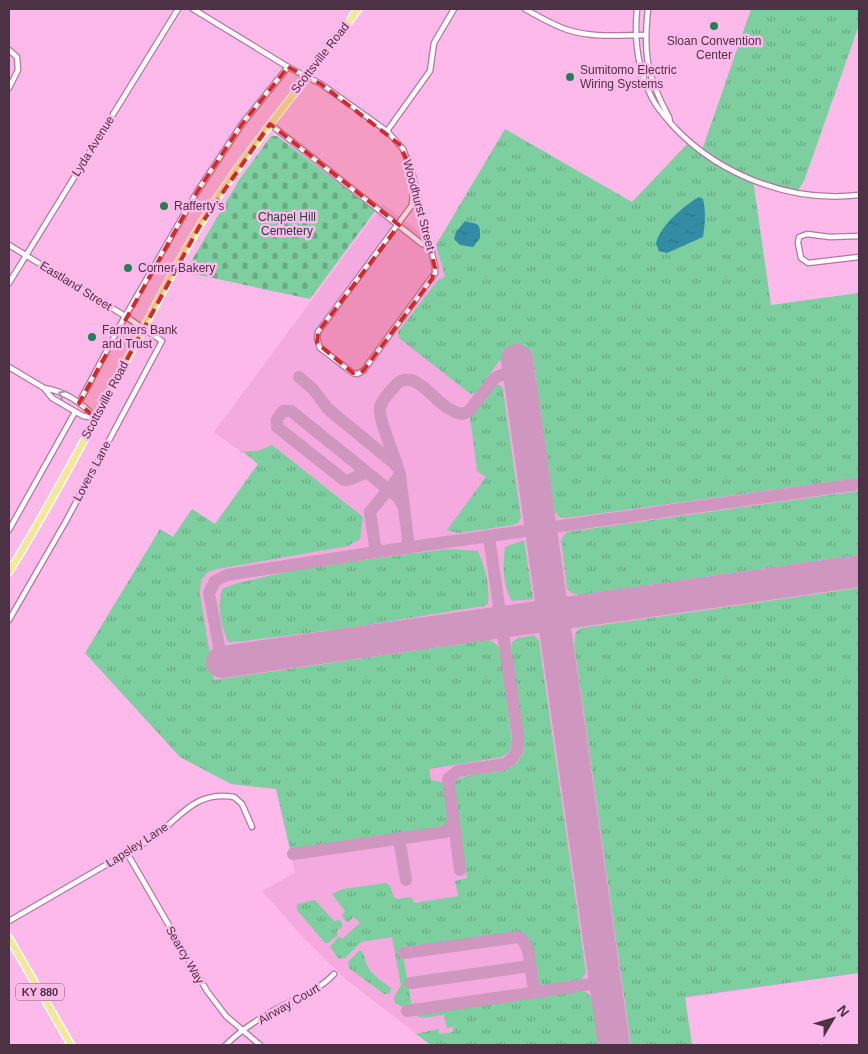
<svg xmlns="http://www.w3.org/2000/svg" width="868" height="1054" font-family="Arial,sans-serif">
<defs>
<pattern id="grass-tufts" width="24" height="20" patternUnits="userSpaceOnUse" patternTransform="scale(1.25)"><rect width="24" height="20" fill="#7dcf9f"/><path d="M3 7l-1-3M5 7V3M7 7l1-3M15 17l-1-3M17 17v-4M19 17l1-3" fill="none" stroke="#69a983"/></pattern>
<pattern id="cemetery-stones" width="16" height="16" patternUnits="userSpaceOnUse" patternTransform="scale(1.25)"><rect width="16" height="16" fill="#7dcf9f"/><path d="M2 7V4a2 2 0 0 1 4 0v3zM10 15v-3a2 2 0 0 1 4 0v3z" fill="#69a983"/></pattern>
<pattern id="water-ripples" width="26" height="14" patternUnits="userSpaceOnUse" patternTransform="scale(1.25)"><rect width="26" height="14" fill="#328da4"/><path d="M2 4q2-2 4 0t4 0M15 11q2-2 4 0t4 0" fill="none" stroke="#2d7487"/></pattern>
</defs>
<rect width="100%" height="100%" fill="#fdb9ea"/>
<path fill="#f4a9df" d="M383 204 436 245 859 449V973L685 998 692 1045H431L344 978 303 937 262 891 295 873 276 789 231 784 180 757 85 653 160 529 173 537 192 509 215 524 258 464 214 432Z"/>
<g fill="url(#grass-tufts)">
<path d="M751 9H859V25L804 181 797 192 753 180 771 305 859 293V478L566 518 559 517 554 510 533 357 499 361 477 392 472 394 468 392 399 338 398 332 438 280 445 277 436 245 505 129 632 202 689 142 702 150Z"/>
<path d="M496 385H500L503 389 521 518 518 523 513 525 459 533 447 530 486 477 477 471 470 416Z"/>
<path d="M272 445 363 517 360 539 348 546 217 569 208 572 201 580 200 594 214 680 488 640C495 642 499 645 501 653L512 743 509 752 502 757 429 769 431 780 442 782C448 795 453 817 443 828L290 849 276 789 231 784 180 757 85 653 160 529 173 537 192 509 215 524 258 464 243 451H258Z"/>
<path d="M859 491V555L579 595 572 593 567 589 561 539 567 532Z"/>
<path d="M524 540 533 599 512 601C502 585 503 565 505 547Z"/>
<path d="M449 549 478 551C485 568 490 585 488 603L484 606 348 628 245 641 228 642C221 625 217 608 222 589L234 584 303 568Z"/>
<path d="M859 588V973L685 997 692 1045H631L574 644 576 632 581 628Z"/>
<path d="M534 635 539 641 586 973 579 982 542 986 536 982 528 941 525 935H518L402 950 412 1007H403L395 1003 394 997 401 985 392 937 361 942 345 958 339 959 330 947 339 936 342 939 360 923 354 917 348 922 345 921 342 915 345 911 332 894 343 889 386 883 390 886 394 897 397 899 412 897 414 903 458 896 455 881 467 878 453 789 454 782C477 765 517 784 524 747L511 651 512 642 518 638Z"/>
<path d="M315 900 334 921 340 920 343 926 336 932 338 935 328 943H325L297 910V904Z"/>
<path d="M360 950C365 954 364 959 367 965 371 975 383 982 391 988V991L388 994H384L349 968 348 962Z"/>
<path d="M580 991 586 992 592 998 599 1045H431L416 1034 439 1029V1034L453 1032V1027L447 1028 444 1015C433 1016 421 1021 412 1013L473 1004 475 1006Z"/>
</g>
<path fill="url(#cemetery-stones)" d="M271 136H277L375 211 310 299 185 272 239 180Z"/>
<g fill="url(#water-ripples)">
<path d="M699 197 703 199C706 211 705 225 703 237L667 253 659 251 656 244C658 227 686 204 699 197Z"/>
<path d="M465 221C477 225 481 221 480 238L473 247 460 245 454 239 456 232Z"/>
</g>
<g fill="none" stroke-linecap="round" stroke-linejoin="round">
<g stroke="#cf96bf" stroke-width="12">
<path d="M299 377 313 389 328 409 396 465"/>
<path d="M368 473C359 473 353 481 344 480L277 427V419L283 411H291L399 498 404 508"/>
<path d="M400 475 409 548"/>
<path d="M376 552 370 512 400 475C397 460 378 420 380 408 381 400 390 392 395 386 401 378 411 378 419 384 433 393 445 412 463 414L469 411 494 379C507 369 517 378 521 391"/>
<path d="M222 662 209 593 215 581 227 575 376 552 859 484"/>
<path d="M401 838 400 844 406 880"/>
<path d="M293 854 445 832 450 827 453 821"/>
<path d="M460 870 448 779 458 771 505 764C517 757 518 749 518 737L489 537"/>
<path d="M404 953 518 937C533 944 529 974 534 987L539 991 542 992"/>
<path d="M411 983 530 966"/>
<path d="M407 1011 605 982"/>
</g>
<g stroke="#cf96bf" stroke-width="32">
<path d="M517 360 614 1045"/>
<path d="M222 662 859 571"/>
</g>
<g stroke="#b575a4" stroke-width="7">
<g id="street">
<path d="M193 9 288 67 321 84 387 131 403 149 412 172 435 266V273L363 371 357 374 353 373 320 348 317 338 318 332 412 205 414 179"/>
<path d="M525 9C539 17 553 25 568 30 593 38 620 35 646 35"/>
<path d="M637 9C634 40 637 69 652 98 658 110 666 118 675 128 721 176 792 203 859 195"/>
<path d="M648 9C643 54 647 77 669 117L670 122"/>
<path d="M9 50 17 57 18 70 9 88"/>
<path d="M270 124 422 244H430"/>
<path d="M387 131 430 71 434 43 454 9"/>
<path d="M859 236 830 237 807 234 799 237 798 243 801 258 808 263 859 257"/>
<path d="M9 245 125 316 162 341 66 521 9 620"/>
<path d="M9 283 178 9"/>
<path d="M9 367 44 388 52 398 83 416 95 418"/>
<path d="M44 388C64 391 83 403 95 418"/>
<path d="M79 403 123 320 197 192 242 124 288 67"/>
<path d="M9 530 75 412"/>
<path d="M127 853 207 991 226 1016 260 1045"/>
<path d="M9 921 149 840C179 821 192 790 234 797L242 804 252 827"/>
<path d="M226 1045C240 1030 266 1014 284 1005 303 996 320 989 334 974"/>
</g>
</g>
<g stroke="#fff" stroke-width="9">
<g id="primary">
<path d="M9 572C57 494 99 412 142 331 161 295 179 259 200 225 246 148 307 82 358 9"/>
<path d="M9 938 71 1045"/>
</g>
</g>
<use href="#street" stroke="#fff" stroke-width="4.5"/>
<use href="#primary" stroke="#f7e695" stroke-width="6"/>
</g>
<defs><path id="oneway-chevron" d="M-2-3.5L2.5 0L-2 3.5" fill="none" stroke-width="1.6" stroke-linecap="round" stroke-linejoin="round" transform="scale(1.25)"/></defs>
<use stroke="#a698a2" href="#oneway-chevron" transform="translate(62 394) rotate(-151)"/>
<path fill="#d62828" fill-opacity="0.2" stroke="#d62828" stroke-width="4" stroke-dasharray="10 6" stroke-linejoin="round" d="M288 67 321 84 399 144 410 166 435 268 432 279 363 371 353 373 317 343 318 332 399 225 270 124 199 227 95 418 79 403 197 192 242 124Z"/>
<g fill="#277e52" stroke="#fdb9ea" stroke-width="2">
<circle cx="714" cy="26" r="5"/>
<circle cx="570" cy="77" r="5"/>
<circle cx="164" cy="206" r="5"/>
<circle cx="128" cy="268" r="5"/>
<circle cx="92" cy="337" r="5"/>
</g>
<g text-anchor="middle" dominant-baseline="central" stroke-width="5" stroke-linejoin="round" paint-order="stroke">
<rect fill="#fdb9ea" stroke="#825a76" stroke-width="1" x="16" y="983.5" width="48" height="17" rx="4"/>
<g font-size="11" font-weight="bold" fill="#4d3145">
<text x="40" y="992">KY 880</text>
</g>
<g font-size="12" fill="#4d3145" stroke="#fdb9ea" text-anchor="start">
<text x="714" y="41" text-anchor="middle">Sloan Convention<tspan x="714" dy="14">Center</tspan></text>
<text x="580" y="70">Sumitomo Electric<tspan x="580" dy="14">Wiring Systems</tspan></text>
<text x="174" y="206">Rafferty’s</text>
<text x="138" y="268">Corner Bakery</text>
<text x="102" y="330">Farmers Bank<tspan x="102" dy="14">and Trust</tspan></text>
</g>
<g font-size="12" fill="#4d3145" stroke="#fdb9ea">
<text transform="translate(320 58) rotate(-52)">Scottsville Road</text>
<text transform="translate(93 146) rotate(-58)">Lyda Avenue</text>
<text transform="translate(419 205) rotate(75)">Woodhurst Street</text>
<text transform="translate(76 286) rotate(32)">Eastland Street</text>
<text transform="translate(105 400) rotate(-62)">Scottsville Road</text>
<text transform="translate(92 471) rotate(-62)">Lovers Lane</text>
<text transform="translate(137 845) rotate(-33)">Lapsley Lane</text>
<text transform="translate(185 955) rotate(60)">Searcy Way</text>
<text transform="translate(289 1004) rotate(-30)">Airway Court</text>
</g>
<g font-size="12" fill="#1a4d32" stroke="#fdb9ea">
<text x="287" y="217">Chapel Hill<tspan x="287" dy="14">Cemetery</tspan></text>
</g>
</g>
<rect width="868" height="1054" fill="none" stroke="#4d3145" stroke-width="20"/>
<g transform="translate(833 1019) rotate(52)" stroke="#fdb9ea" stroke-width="4" paint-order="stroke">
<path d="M0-4L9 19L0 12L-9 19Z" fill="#4d3145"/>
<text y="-8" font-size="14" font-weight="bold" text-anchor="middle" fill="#4d3145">N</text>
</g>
</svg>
